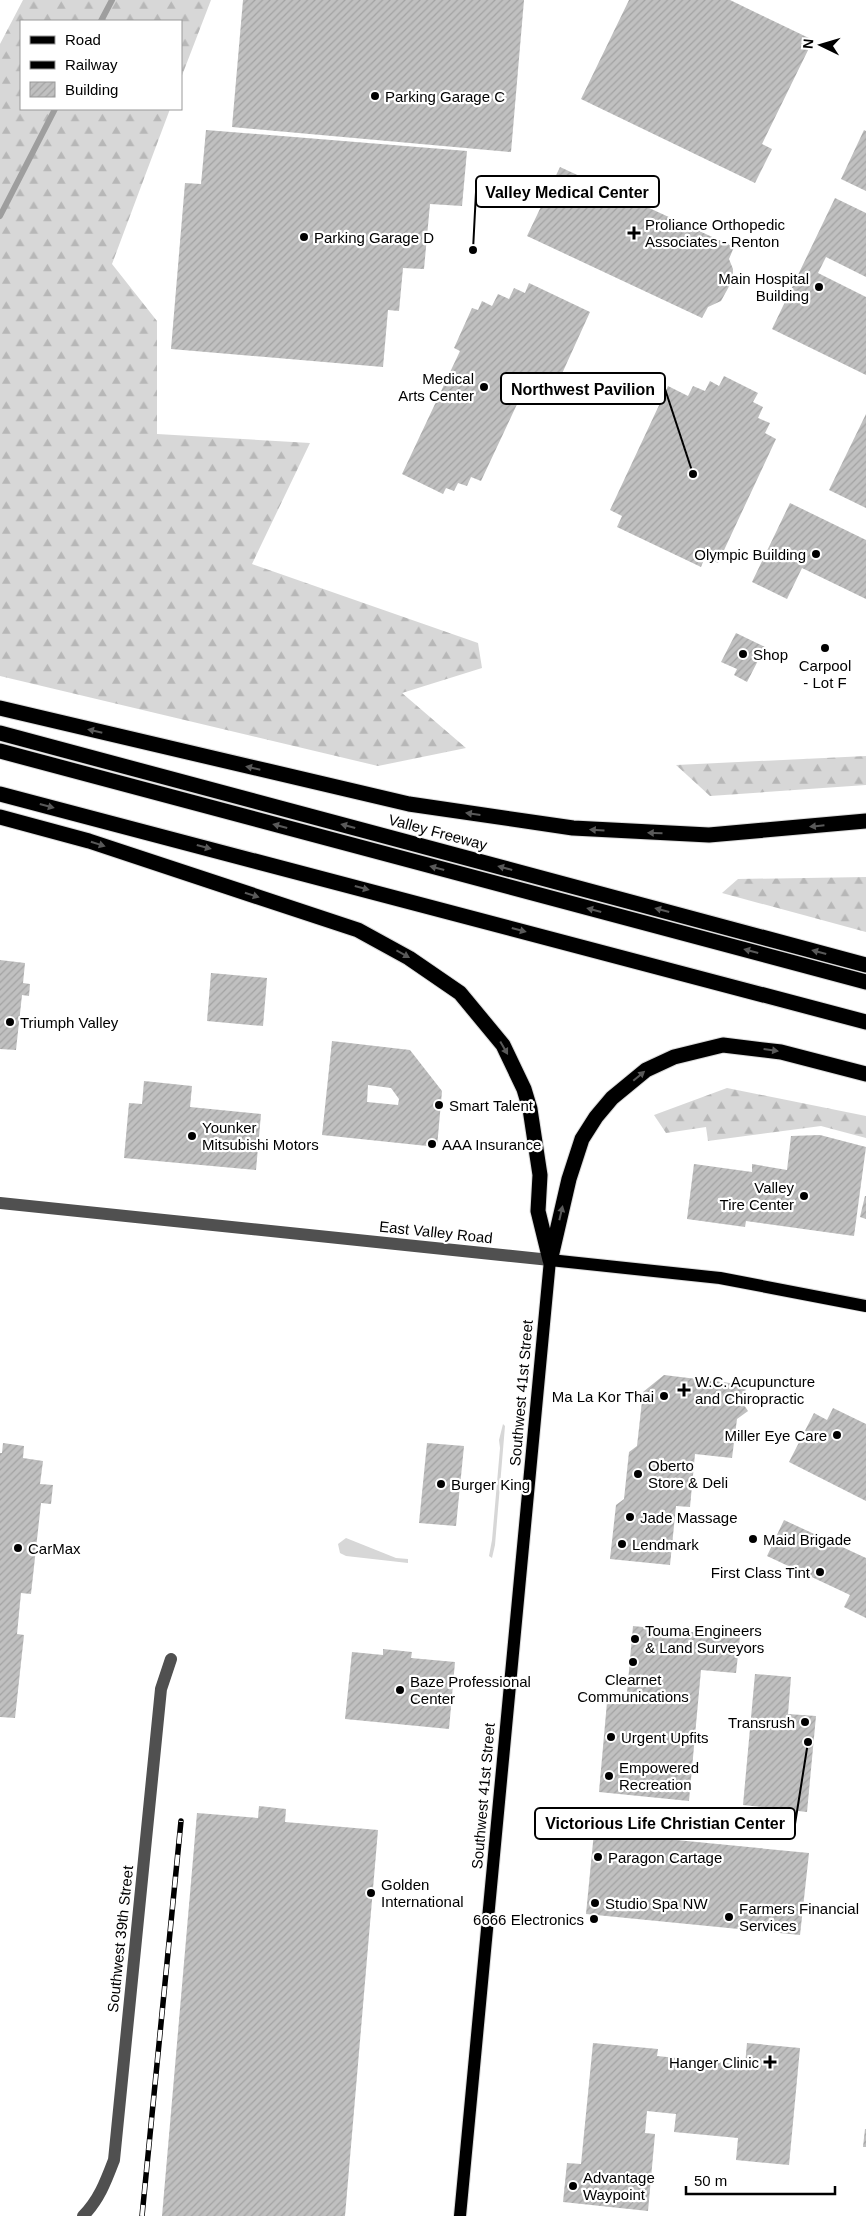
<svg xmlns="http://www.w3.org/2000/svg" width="866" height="2216" font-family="Arial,sans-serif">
<defs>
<pattern id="forest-firs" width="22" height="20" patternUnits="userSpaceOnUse" patternTransform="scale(1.25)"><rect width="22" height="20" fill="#d7d7d7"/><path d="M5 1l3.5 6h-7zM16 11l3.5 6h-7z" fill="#b7b7b7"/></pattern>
<pattern id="building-hatch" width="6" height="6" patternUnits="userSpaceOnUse" patternTransform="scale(1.25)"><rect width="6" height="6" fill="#c0c0c0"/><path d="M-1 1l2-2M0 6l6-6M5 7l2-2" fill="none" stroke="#a3a3a3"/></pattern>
</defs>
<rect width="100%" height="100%" fill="#fff"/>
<g fill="#d7d7d7">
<path d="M503 1424 505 1426 495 1545 492 1558 489 1556 492 1540 500 1448 499 1440Z"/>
<path d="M346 1538 396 1558 408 1559V1563L346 1556 340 1553 338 1544Z"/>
</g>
<g fill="url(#forest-firs)">
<path d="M23 0H211L181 78V21H21V109H170L112 264 157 321V434L310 443 252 564 478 643 482 668 402 693 466 748 378 766 0 676V44Z"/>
<path d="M866 756V785L710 796 676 765Z"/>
<path d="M866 877V932L722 893 738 879Z"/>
<path d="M727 1088 866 1116V1138L821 1126 708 1141 706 1127 666 1133 654 1115Z"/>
</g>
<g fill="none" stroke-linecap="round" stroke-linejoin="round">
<g stroke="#9e9e9e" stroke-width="6">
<path d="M101 21 112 0"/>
<path d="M0 216 55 109"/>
</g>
</g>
<g fill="url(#building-hatch)" fill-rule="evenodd">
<path d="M243 0H524L511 152 232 127Z"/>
<path d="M629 0H730L813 40 762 144 772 149 755 183 581 99Z"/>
<path d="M206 130 467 151 462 206 430 204 424 269 403 268 399 311 388 310 383 367 171 349 185 183 201 184Z"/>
<path d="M864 130 866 131V191L841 179Z"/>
<path d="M560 167 734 247 729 259 733 269 732 281 721 301 708 307 702 318 527 236Z"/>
<path d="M835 198 866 213V277L826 257 818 273 866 297V375L772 329Z"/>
<path d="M529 283 590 312 560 378 551 374 547 383 539 380 535 389 526 385 481 481 471 477 467 486 458 483 454 491 446 488 443 494 402 474 460 351 454 348 472 308 478 310 482 301 492 306 498 294 509 299 514 288 525 293Z"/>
<path d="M724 376 758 393 753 402 763 407 758 418 770 423 765 433 776 439 718 563 705 557 701 567 617 527 622 516 610 510 668 386 688 396 693 386 705 391 710 381 719 386Z"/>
<path d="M866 414V508L829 490Z"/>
<path d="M790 503 866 540V599L802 568 787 599 752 582Z"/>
<path d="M736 633 765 647 747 682 734 675 737 669 721 662Z"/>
<path d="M0 960 25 963 23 983 30 984 29 996 22 995 16 1050 0 1049Z"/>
<path d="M211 973 267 978 263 1026 207 1021Z"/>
<path d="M332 1041 410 1050 442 1091 437 1147 322 1135ZM368 1085 391 1088 399 1099 398 1105 367 1102Z"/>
<path d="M144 1081 192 1086 190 1107 261 1114 256 1170 124 1158 129 1103 142 1104Z"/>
<path d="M820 1135 866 1147 854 1236 746 1221 745 1227 687 1219 694 1164 752 1172V1164L787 1170 791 1136Z"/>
<path d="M865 1196H866V1219L860 1217Z"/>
<path d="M664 1375 746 1385 744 1405 748 1411 737 1419 732 1458 695 1454 690 1507 676 1506 670 1565 610 1559 616 1505 624 1499 629 1452 637 1446 643 1392Z"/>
<path d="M833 1408 866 1424V1501L789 1462 814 1413 827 1420Z"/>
<path d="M3 1443 24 1446 23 1458 43 1461 40 1484 53 1485 51 1504 41 1503 31 1594 21 1593 17 1634 24 1635 15 1718 0 1717V1453H2Z"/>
<path d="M427 1443 464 1446 456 1526 419 1523Z"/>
<path d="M784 1520 866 1558V1618L844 1607 850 1595 767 1556Z"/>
<path d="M633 1626 740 1637 736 1673 701 1670 689 1801 599 1792 607 1702 626 1704Z"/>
<path d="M383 1649 412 1652 411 1658 455 1662 449 1729 345 1719 352 1652 383 1655Z"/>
<path d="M755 1674 791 1677 788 1714 816 1716 807 1812 743 1805Z"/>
<path d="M259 1806 286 1809 285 1822 378 1830 345 2216H162L197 1813 258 1818Z"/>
<path d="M594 1832 809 1853 800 1935 586 1914Z"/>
<path d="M593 2043 658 2049 657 2056 745 2065 747 2043 800 2048 789 2165 736 2160 738 2138 674 2132 676 2114 647 2111 645 2133 655 2134 648 2211 563 2202 567 2163 581 2164Z"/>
<path d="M865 2129H866V2147H863Z"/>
</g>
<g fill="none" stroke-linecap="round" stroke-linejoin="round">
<g stroke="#dbdbdb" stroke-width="14">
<path id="major" d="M460 2216 550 1260 720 1278 866 1306"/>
</g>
<g stroke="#dbdbdb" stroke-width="17">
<g id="highway">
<path d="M0 708 409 804 573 828 709 835 866 821"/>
<path d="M0 733 866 965"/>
<path d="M0 751 866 982"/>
<path d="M0 794 866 1022"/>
<path d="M0 817 89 841 358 930 409 958 460 993 503 1045 524 1089 530 1109 540 1175 538 1211 550 1260"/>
<path d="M551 1257 569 1179 582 1139 596 1117 612 1098 646 1070 674 1057 723 1045 781 1052 866 1074"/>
</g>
</g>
<g stroke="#505050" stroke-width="12">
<path d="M0 1203 550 1260"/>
<path d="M83 2216C99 2200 106 2181 114 2160L161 1689 171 1659"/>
</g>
<use href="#major" stroke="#000" stroke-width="12"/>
<use href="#highway" stroke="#000" stroke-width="15"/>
<g stroke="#000" stroke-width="5.5">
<path id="rail" d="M142 2216 181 1821"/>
</g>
<use href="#rail" stroke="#fff" stroke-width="4" stroke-dasharray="11" stroke-linecap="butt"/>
</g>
<defs><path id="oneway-solid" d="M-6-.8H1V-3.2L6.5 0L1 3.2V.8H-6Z" transform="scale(1.25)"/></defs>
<g fill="#595959">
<use href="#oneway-solid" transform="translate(95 731) rotate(-167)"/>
<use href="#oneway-solid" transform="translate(253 768) rotate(-167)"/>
<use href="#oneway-solid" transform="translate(47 806) rotate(15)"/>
<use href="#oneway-solid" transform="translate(473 814) rotate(-172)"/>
<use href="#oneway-solid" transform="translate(280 826) rotate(-165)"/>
<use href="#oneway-solid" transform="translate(348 826) rotate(-165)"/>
<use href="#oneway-solid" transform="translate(817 826) rotate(174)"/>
<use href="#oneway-solid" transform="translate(597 830) rotate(-176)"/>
<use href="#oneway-solid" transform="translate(655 833) rotate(-179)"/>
<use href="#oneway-solid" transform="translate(98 844) rotate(18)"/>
<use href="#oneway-solid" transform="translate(204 847) rotate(15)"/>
<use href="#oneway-solid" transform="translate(437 868) rotate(-165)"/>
<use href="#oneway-solid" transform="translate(505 868) rotate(-165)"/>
<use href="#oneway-solid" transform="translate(362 888) rotate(15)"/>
<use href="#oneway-solid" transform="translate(252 895) rotate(18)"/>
<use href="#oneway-solid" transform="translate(594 910) rotate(-165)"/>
<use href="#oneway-solid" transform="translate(662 910) rotate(-165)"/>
<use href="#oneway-solid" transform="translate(519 930) rotate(15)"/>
<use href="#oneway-solid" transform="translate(751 951) rotate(-165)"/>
<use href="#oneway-solid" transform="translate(819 952) rotate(-165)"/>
<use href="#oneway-solid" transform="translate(403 954) rotate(29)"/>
<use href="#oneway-solid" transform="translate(504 1048) rotate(60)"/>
<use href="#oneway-solid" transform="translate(771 1050) rotate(8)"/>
<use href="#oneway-solid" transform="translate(639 1076) rotate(-40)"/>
<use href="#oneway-solid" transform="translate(561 1213) rotate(-77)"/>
</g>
<g fill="#000" stroke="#fff" stroke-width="2">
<circle cx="375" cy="96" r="5"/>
<path d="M631.5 225.5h5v5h5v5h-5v5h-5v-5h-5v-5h5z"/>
<circle cx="304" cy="237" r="5"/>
<circle cx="819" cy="287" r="5"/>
<circle cx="484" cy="387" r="5"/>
<circle cx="816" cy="554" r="5"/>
<circle cx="825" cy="648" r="5"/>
<circle cx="743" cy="654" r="5"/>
<circle cx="10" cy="1022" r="5"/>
<circle cx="439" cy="1105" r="5"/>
<circle cx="192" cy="1136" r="5"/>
<circle cx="432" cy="1144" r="5"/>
<circle cx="804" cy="1196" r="5"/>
<path d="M681.5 1382.5h5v5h5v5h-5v5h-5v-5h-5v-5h5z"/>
<circle cx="664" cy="1396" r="5"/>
<circle cx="837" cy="1435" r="5"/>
<circle cx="638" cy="1474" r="5"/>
<circle cx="441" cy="1484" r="5"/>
<circle cx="630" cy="1517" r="5"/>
<circle cx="753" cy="1539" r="5"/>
<circle cx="622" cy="1544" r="5"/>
<circle cx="18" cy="1548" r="5"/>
<circle cx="820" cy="1572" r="5"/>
<circle cx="635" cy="1639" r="5"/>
<circle cx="633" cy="1662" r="5"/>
<circle cx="400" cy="1690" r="5"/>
<circle cx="805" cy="1722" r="5"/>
<circle cx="611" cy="1737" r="5"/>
<circle cx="609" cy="1776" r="5"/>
<circle cx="598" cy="1857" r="5"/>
<circle cx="371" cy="1893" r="5"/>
<circle cx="595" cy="1903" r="5"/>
<circle cx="729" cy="1917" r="5"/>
<circle cx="594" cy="1919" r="5"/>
<path d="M767.5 2054.5h5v5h5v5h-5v5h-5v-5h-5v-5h5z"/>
<circle cx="573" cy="2186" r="5"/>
</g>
<g text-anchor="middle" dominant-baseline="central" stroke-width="4.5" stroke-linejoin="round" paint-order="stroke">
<g font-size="15" fill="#000" stroke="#fff" text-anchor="start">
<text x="385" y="96">Parking Garage C</text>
<text x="645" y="224">Proliance Orthopedic<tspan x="645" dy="17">Associates - Renton</tspan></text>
<text x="314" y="237">Parking Garage D</text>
<text x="809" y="278" text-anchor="end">Main Hospital<tspan x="809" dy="17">Building</tspan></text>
<text x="474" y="378" text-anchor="end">Medical<tspan x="474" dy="17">Arts Center</tspan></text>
<text x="806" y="554" text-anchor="end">Olympic Building</text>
<text x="753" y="654">Shop</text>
<text x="825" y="665" text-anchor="middle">Carpool<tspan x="825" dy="17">- Lot F</tspan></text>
<text x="20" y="1022">Triumph Valley</text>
<text x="449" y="1105">Smart Talent</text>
<text x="202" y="1127">Younker<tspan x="202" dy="17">Mitsubishi Motors</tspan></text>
<text x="442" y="1144">AAA Insurance</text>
<text x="794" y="1187" text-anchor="end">Valley<tspan x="794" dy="17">Tire Center</tspan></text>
<text x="695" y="1381">W.C. Acupuncture<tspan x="695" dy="17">and Chiropractic</tspan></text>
<text x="654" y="1396" text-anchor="end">Ma La Kor Thai</text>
<text x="827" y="1435" text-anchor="end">Miller Eye Care</text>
<text x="648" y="1465">Oberto<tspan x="648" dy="17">Store &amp; Deli</tspan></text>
<text x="451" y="1484">Burger King</text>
<text x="640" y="1517">Jade Massage</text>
<text x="763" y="1539">Maid Brigade</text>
<text x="632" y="1544">Lendmark</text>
<text x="28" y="1548">CarMax</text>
<text x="810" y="1572" text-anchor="end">First Class Tint</text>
<text x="645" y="1630">Touma Engineers<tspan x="645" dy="17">&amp; Land Surveyors</tspan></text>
<text x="633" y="1679" text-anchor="middle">Clearnet<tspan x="633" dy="17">Communications</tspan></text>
<text x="410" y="1681">Baze Professional<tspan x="410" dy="17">Center</tspan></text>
<text x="795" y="1722" text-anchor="end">Transrush</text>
<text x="621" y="1737">Urgent Upfits</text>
<text x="619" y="1767">Empowered<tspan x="619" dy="17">Recreation</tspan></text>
<text x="608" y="1857">Paragon Cartage</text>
<text x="381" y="1884">Golden<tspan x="381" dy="17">International</tspan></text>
<text x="605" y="1903">Studio Spa NW</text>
<text x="739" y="1908">Farmers Financial<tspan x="739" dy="17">Services</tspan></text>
<text x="584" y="1919" text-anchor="end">6666 Electronics</text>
<text x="759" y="2062" text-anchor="end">Hanger Clinic</text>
<text x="583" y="2177">Advantage<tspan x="583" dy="17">Waypoint</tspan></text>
</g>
<g font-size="15" fill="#000" stroke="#fff">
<text transform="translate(438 832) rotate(15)">Valley Freeway</text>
<text transform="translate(436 1232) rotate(6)">East Valley Road</text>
<text transform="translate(521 1393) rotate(-85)">Southwest 41st Street</text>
<text transform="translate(483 1796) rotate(-85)">Southwest 41st Street</text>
<text transform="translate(120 1939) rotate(-84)">Southwest 39th Street</text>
</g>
</g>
<path fill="none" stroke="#000" stroke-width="2" d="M473 250L476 192M693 474L665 389M808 1742L795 1824"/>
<g fill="#000" stroke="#fff" stroke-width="2">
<circle cx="473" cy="250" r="5"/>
<circle cx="693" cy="474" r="5"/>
<circle cx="808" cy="1742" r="5"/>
</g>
<g fill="#fff" stroke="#000" stroke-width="2">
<rect x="476" y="176" width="183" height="31" rx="5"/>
<rect x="501" y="373" width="164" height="31" rx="5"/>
<rect x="535" y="1808" width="260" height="31" rx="5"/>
</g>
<g font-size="16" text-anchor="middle" font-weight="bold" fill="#000">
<text x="567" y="198">Valley Medical Center</text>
<text x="583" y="395">Northwest Pavilion</text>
<text x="665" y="1829">Victorious Life Christian Center</text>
</g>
<rect x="20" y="20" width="162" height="90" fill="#ffffff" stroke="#999999"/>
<rect x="30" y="36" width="25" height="8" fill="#000000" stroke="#999999"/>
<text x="65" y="45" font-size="15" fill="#000000">Road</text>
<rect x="30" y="61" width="25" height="8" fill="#000000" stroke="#999999"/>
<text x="65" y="70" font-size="15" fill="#000000">Railway</text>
<rect x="30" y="82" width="25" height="15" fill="url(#building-hatch)" stroke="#999999"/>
<text x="65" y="95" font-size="15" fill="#000000">Building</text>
<g transform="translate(821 45) rotate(275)" stroke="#ffffff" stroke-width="4" paint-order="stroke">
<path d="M0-4L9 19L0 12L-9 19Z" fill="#000000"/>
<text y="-8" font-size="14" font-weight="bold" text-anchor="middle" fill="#000000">N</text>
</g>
<path d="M686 2186v8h149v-8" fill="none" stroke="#000000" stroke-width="2.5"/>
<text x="694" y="2186" font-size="15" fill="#000000" stroke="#ffffff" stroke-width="4" paint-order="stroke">50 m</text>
</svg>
